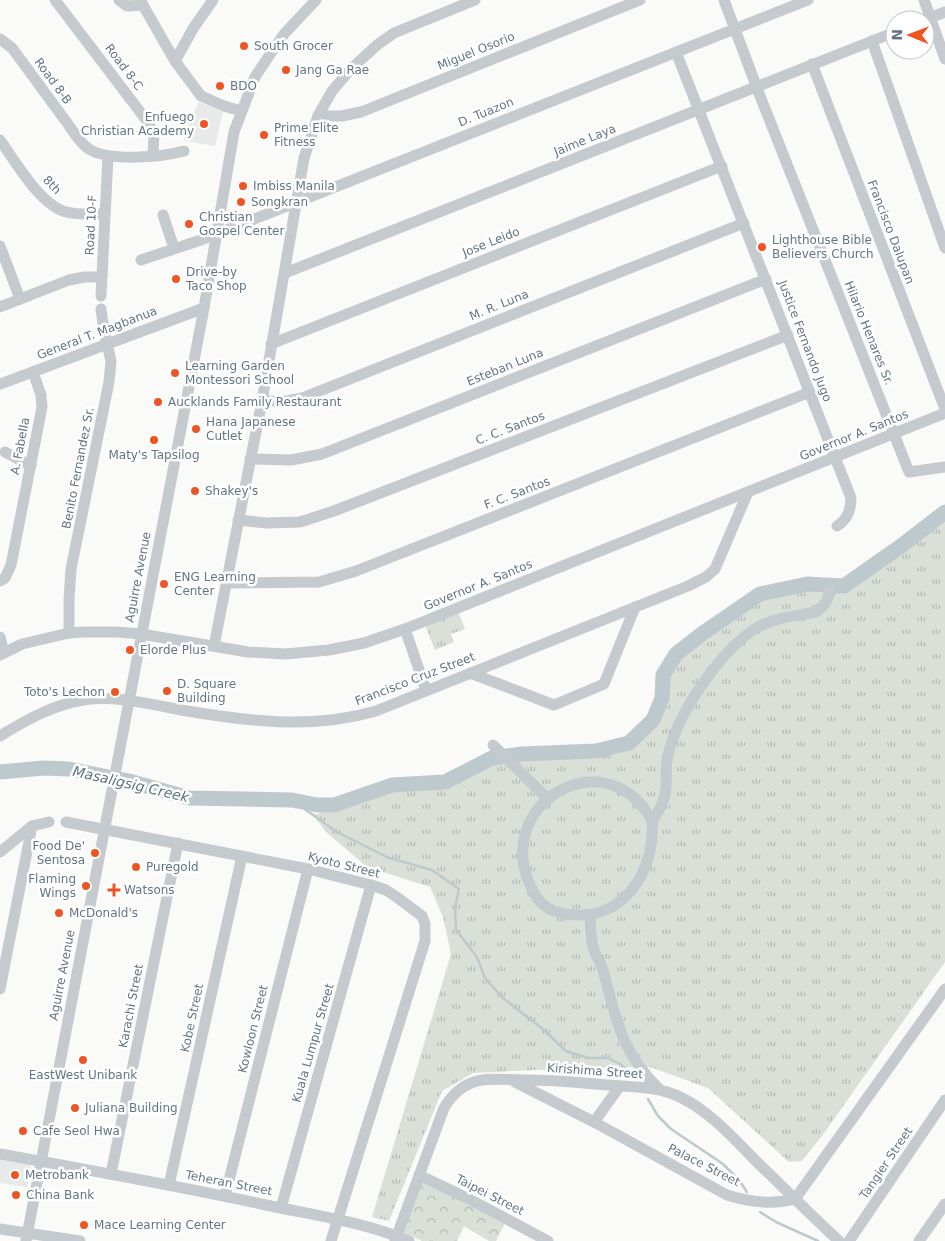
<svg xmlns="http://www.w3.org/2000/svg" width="945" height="1241" font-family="'DejaVu Sans',sans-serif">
<defs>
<pattern id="grass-tufts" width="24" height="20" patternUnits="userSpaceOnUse" patternTransform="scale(1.25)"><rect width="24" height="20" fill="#dae0d7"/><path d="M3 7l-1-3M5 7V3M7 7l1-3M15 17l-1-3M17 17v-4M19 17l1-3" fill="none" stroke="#b4bab4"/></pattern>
<pattern id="forest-crowns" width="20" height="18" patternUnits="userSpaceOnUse" patternTransform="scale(1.25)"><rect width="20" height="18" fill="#dae0d7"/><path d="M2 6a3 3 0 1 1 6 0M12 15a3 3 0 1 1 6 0" fill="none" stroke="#b4bab4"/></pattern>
</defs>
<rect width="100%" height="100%" fill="#fafaf8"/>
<g fill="#e8e9e9">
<path d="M199 102 223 112 215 146 185 141 183 136Z"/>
<path d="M0 1159 30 1165 31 1167 27 1187 0 1183Z"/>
</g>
<g fill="url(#grass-tufts)">
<path d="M944 512H945V962L822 1136 802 1161 789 1162 708 1088 650 1067 578 1068 473 1073 442 1091 389 1221 372 1217 451 954 443 917 430 887 367 867 325 831 314 815 394 790 446 788 492 758 522 754 596 751 629 743 653 720 662 698 663 675 676 654 703 633 760 594 807 584 844 586 901 546Z"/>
<path d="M458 612 465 629 451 634 454 642 435 650 425 625Z"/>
</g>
<path fill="url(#forest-crowns)" d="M422 1181 505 1223 496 1241H489L464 1226 457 1241H422L403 1232Z"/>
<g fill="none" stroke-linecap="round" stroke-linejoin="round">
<g stroke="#bec9ce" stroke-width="2.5">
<path d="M292 800 337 832 389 858 432 870 459 889 455 907 456 930 477 957 485 978 503 998 544 1030 566 1051 588 1058H608L622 1065 630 1075"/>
<path d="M648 1099 658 1116 671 1129 723 1164 739 1180 747 1192"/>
<path d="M760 1212 776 1222 818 1241"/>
</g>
<path stroke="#bec9ce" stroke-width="15" d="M0 772 44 768 68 769 129 781 189 798 292 800 317 805H334L392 785 445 782 492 758 522 754 596 751 629 743 653 720 662 698 663 675 676 654 703 633 760 594 807 584 844 586 901 546 945 512"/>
<g stroke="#c5cace" stroke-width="11">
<path d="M55 0 147 121 154 133 153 156"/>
<path d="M119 0 127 6 143 5"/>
<path d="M140 0 175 61 201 96 224 106 241 111"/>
<path d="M724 0 760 96 909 472 945 467"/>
<path d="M924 0 945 59"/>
<path d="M924 20 945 12"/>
<path d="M0 39 12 48C30 72 47 96 65 120 72 129 79 143 89 149 109 162 162 157 184 151"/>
<path d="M872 41 945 248"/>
<path d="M676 52 851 498C851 510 847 520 837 526"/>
<path d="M175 61 194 27 213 0"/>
<path d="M812 64 945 409"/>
<path d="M318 116H342L361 112 640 0"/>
<path d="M0 140C15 161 40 205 66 212 78 215 92 214 105 214"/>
<path d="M163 215 174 248"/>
<path d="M0 246 20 299"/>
<path d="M141 260 201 240 808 0"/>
<path d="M285 273 895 32"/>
<path d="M101 296 108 156"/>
<path d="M0 307 69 280 84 277H102"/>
<path d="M271 344 722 166"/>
<path d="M0 384 204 308"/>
<path d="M262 401H286L302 398 744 223"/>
<path d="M5 452 31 466"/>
<path d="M250 459 291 460 322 454 766 279"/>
<path d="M238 520 267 523 300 522 334 511 788 335"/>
<path d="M0 581 5 578 11 565 42 407 41 395 33 372"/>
<path d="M226 583 319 582 356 571 810 392"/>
<path d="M405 629 426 690"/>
<path d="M69 633V599L71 569 109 382 111 361 104 331 101 309"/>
<path d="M0 637 4 652"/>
<path d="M214 646 262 401 304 158 318 116 332 91 351 69 377 45 394 33 475 0"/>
<path d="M0 655 22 644 69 633 83 632H117L141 634 248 652 285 654 329 650 364 643 405 629 945 413"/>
<path d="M470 673 554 705 604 684 635 607"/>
<path d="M0 736C26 720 53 705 83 700 115 695 149 704 181 710 246 721 311 730 376 711L688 586 706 577 715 569 748 492"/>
<path d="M493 745 548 799"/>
<path d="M652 821C609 740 500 798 527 877 532 890 536 901 548 908 557 914 570 915 581 915 629 915 656 864 652 821 660 810 666 799 666 786 667 775 665 765 668 755 678 713 722 647 760 626 777 617 797 616 816 612 824 607 829 599 830 589"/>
<path d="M66 822 308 869 371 885 386 890 398 898 422 916 425 924V941L331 1241"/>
<path d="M0 852 32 826 49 822"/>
<path d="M590 915C591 928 590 941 595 953 598 959 601 964 603 970 617 1021 620 1050 659 1089"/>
<path d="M0 989 32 826"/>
<path d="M515 1082 594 1122 727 1195C749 1202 772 1205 795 1199L945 989"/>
<path d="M594 1122 620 1086"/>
<path d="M0 1154C89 1170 177 1186 266 1205 313 1215 364 1222 409 1241"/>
<path d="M111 1174 178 843"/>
<path d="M419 1175 469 1199 548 1241"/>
<path d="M169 1185 242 856"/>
<path d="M225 1196 308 869"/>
<path d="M281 1208 371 885"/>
<path d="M0 1229 80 1241"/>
<path d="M26 1241 204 308 234 132 255 77 269 56 284 34 316 0"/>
<path d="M395 1241 444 1108C466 1072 491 1080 528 1080 555 1080 581 1083 608 1085 632 1087 659 1086 682 1098 712 1113 736 1141 760 1165 786 1190 812 1216 839 1241"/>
<path d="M849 1241 945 1100"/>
<path d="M919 1241 945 1204"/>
</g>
</g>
<g fill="#ef5523" stroke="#fff" stroke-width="2">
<circle cx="244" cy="46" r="5"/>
<circle cx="286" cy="70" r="5"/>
<circle cx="220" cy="86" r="5"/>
<circle cx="204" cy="124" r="5"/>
<circle cx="264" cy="135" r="5"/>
<circle cx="243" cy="186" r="5"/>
<circle cx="241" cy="202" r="5"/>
<circle cx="189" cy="224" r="5"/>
<circle cx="762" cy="247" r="5"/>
<circle cx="176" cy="279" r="5"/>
<circle cx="175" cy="373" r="5"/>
<circle cx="158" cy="402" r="5"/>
<circle cx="196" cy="429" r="5"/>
<circle cx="154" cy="440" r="5"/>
<circle cx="195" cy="491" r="5"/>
<circle cx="164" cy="584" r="5"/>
<circle cx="130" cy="650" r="5"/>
<circle cx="167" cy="691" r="5"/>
<circle cx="115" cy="692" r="5"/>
<circle cx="95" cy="853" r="5"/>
<circle cx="136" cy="867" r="5"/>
<circle cx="86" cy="886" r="5"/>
<path d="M111.5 882.5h5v5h5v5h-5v5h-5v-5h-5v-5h5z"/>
<circle cx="59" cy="913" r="5"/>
<circle cx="83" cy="1060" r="5"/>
<circle cx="75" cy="1108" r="5"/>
<circle cx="23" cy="1131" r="5"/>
<circle cx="15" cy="1175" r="5"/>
<circle cx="16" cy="1195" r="5"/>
<circle cx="84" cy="1225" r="5"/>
</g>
<g text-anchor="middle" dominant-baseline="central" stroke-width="5" stroke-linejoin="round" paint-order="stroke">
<g font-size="12" fill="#637585" stroke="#fff" text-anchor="start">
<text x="254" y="46">South Grocer</text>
<text x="296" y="70">Jang Ga Rae</text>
<text x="230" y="86">BDO</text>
<text x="194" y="117" text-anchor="end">Enfuego<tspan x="194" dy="14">Christian Academy</tspan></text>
<text x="274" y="128">Prime Elite<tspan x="274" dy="14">Fitness</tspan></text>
<text x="253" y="186">Imbiss Manila</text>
<text x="251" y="202">Songkran</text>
<text x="199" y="217">Christian<tspan x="199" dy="14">Gospel Center</tspan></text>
<text x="772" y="240">Lighthouse Bible<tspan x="772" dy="14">Believers Church</tspan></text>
<text x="186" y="272">Drive-by<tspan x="186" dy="14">Taco Shop</tspan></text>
<text x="185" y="366">Learning Garden<tspan x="185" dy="14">Montessori School</tspan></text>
<text x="168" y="402">Aucklands Family Restaurant</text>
<text x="206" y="422">Hana Japanese<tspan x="206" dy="14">Cutlet</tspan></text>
<text x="154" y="455" text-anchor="middle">Maty's Tapsilog</text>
<text x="205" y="491">Shakey's</text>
<text x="174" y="577">ENG Learning<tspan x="174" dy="14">Center</tspan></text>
<text x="140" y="650">Elorde Plus</text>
<text x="177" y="684">D. Square<tspan x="177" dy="14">Building</tspan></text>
<text x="105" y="692" text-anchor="end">Toto's Lechon</text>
<text x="85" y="846" text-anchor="end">Food De'<tspan x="85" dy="14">Sentosa</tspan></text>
<text x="146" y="867">Puregold</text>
<text x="76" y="879" text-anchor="end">Flaming<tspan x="76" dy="14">Wings</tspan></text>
<text x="124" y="890">Watsons</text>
<text x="69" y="913">McDonald's</text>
<text x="83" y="1075" text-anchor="middle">EastWest Unibank</text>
<text x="85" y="1108">Juliana Building</text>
<text x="33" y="1131">Cafe Seol Hwa</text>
<text x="25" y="1175">Metrobank</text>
<text x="26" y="1195">China Bank</text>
<text x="94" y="1225">Mace Learning Center</text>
</g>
<g font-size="12" fill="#637585" stroke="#fff">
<text transform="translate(476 51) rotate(-22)">Miguel Osorio</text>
<text transform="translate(124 67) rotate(53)">Road 8-C</text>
<text transform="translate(53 81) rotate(54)">Road 8-B</text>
<text transform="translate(486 112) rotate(-22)">D. Tuazon</text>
<text transform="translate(585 140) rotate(-22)">Jaime Laya</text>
<text transform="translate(52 185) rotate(46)">8th</text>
<text transform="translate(91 225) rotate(-87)">Road 10-F</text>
<text transform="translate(891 232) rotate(69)">Francisco Dalupan</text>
<text transform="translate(491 242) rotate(-22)">Jose Leido</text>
<text transform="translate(499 305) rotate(-22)">M. R. Luna</text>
<text transform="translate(97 333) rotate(-21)">General T. Magbanua</text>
<text transform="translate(869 333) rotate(68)">Hilario Henares Sr.</text>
<text transform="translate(805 341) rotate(69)">Justice Fernando Jugo</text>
<text transform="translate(505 367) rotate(-22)">Esteban Luna</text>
<text transform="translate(510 428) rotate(-21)">C. C. Santos</text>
<text transform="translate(854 435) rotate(-22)">Governor A. Santos</text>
<text transform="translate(20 446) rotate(-79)">A. Fabella</text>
<text transform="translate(78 468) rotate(-79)">Benito Fernandez Sr.</text>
<text transform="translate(517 493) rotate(-21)">F. C. Santos</text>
<text transform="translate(138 577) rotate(-79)">Aguirre Avenue</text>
<text transform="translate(478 585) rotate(-22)">Governor A. Santos</text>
<text transform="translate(415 679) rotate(-21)">Francisco Cruz Street</text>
<text transform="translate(344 865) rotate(14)">Kyoto Street</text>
<text transform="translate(62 975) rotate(-79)">Aguirre Avenue</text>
<text transform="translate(131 1006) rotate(-79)">Karachi Street</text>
<text transform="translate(192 1018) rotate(-78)">Kobe Street</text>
<text transform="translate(253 1029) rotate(-76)">Kowloon Street</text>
<text transform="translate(313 1043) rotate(-74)">Kuala Lumpur Street</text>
<text transform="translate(595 1071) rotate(4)">Kirishima Street</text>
<text transform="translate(886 1163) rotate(-56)">Tangier Street</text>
<text transform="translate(704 1165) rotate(27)">Palace Street</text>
<text transform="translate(229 1183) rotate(11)">Teheran Street</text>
<text transform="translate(490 1195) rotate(27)">Taipei Street</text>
</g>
<g font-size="14" font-style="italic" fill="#5e757e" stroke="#fff">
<text transform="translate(131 784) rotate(13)">Masaligsig Creek</text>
</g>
</g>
<g transform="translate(910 35) rotate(271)"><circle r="24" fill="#ffffff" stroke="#c1c8ce"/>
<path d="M0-4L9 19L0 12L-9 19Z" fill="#ef5523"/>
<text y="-8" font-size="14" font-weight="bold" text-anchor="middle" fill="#637585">N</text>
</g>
</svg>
